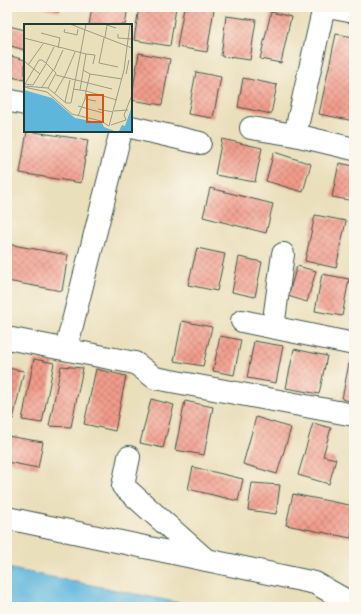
<svg xmlns="http://www.w3.org/2000/svg" width="361" height="614" font-family="Sriracha,sans-serif">
<defs>
<pattern id="building-cross-hatch" width="8" height="8" patternUnits="userSpaceOnUse"><rect width="8" height="8" fill="#f29b8b"/><path d="M0 0l8 8M0 8l8-8" fill="none" stroke="#c38072"/></pattern>
</defs>
<rect width="100%" height="100%" fill="#fbf7ec"/>
<filter id="ink" filterUnits="userSpaceOnUse"><feTurbulence type="fractalNoise" baseFrequency=".025" numOctaves="2"/><feDisplacementMap in="SourceGraphic" scale="8" xChannelSelector="R" yChannelSelector="G"/><feConvolveMatrix kernelMatrix="1 2 1 2 8 2 1 2 1" color-interpolation-filters="sRGB"/></filter>
<filter id="wash" filterUnits="userSpaceOnUse"><feTurbulence type="fractalNoise" baseFrequency=".012" numOctaves="4" result="noise"/><feDisplacementMap in="SourceGraphic" scale="16" xChannelSelector="R" yChannelSelector="G"/><feGaussianBlur stdDeviation="0.9" result="paint"/><feColorMatrix in="noise" values="0 0 0 0 0 0 0 0 0 0 0 0 0 0 0 0 0 1.4 0 .05"/><feComposite in="paint" operator="in"/></filter>
<g filter="url(#wash)">
<rect width="100%" height="100%" fill="#eadfbb"/>
<path fill="#5eb6db" stroke="#3e7a88" d="M7 568 200 607H7Z"/>
<g id="blocks">
<g fill="url(#building-cross-hatch)">
<path d="M38 7H60L59 12Z"/>
<path d="M92 7H128L125 25H89Z"/>
<path d="M139 7H176L170 46 134 40Z"/>
<path d="M184 7H204L214 9 207 52 177 47Z"/>
<path d="M271 12 291 17 281 63 260 59Z"/>
<path d="M226 16 256 20 250 60 221 56Z"/>
<path d="M9 26 25 30V50L7 45V32Z"/>
<path d="M336 34 354 37V121L319 114Z"/>
<path d="M139 53 170 59 162 105 131 100Z"/>
<path d="M7 55 25 60V80L7 76Z"/>
<path d="M196 72 221 77 213 118 188 114Z"/>
<path d="M243 78 277 85 271 114 238 107Z"/>
<path d="M27 131 88 140 81 183 20 173Z"/>
<path d="M222 139 262 148 255 182 215 175Z"/>
<path d="M274 152 311 164 303 192 266 181Z"/>
<path d="M339 163 354 166V201L332 197Z"/>
<path d="M210 188 273 204 266 233 203 217Z"/>
<path d="M315 215 346 221 336 268 305 261Z"/>
<path d="M7 244 68 255 62 291 7 281Z"/>
<path d="M197 248 225 254 217 291 188 285Z"/>
<path d="M239 257 262 262 255 297 232 292Z"/>
<path d="M297 266 316 271 307 302 288 296Z"/>
<path d="M322 274 349 279 342 316 315 311Z"/>
<path d="M353 309H354V321H351Z"/>
<path d="M182 321 212 327 203 366 174 361Z"/>
<path d="M220 336 241 340 234 375 213 371Z"/>
<path d="M254 341 283 346 276 383 247 378Z"/>
<path d="M294 349 327 356 319 394 286 388Z"/>
<path d="M350 358 354 359V402L342 399Z"/>
<path d="M34 359 54 363 42 423 22 420Z"/>
<path d="M61 366 83 368 71 427 49 426Z"/>
<path d="M7 368 24 371 13 419 7 417Z"/>
<path d="M96 369 126 376 115 431 84 424Z"/>
<path d="M151 399 174 405 163 448 140 443Z"/>
<path d="M185 401 213 407 204 455 175 450Z"/>
<path d="M256 417 291 428 277 474 243 464Z"/>
<path d="M313 423 331 428 323 456 336 459 329 484 298 475Z"/>
<path d="M7 436 43 442 38 468 7 462Z"/>
<path d="M193 467 243 479 238 501 188 489Z"/>
<path d="M252 483 280 485 276 514 248 510Z"/>
<path d="M293 494 354 506V524L351 538 286 525Z"/>
</g>
</g>
</g>
<g filter="url(#ink)">
<use href="#blocks" fill-opacity="0" stroke="#3d5548" stroke-width="1"/>
<g fill="none" stroke-linecap="round" stroke-linejoin="round">
<g stroke="#3d5548" stroke-width="24">
<g id="minor">
<path d="M328 7 354 12"/>
<path d="M7 100 25 104"/>
<path d="M131 127 200 143"/>
<path d="M251 128 295 135 354 149"/>
<path d="M295 135 324 7"/>
<path d="M242 321 354 344"/>
<path d="M273 327 283 254"/>
<path d="M7 338 135 363 155 378 354 415"/>
<path d="M66 349 121 131"/>
<path d="M129 457 123 486 206 560"/>
<path d="M7 518 315 583 349 602 354 607"/>
</g>
</g>
<use href="#minor" stroke="#fff" stroke-width="22"/>
</g>
</g>
<g transform="translate(24 24)">
<rect width="108" height="108" fill="#eadfbb"/>
<path d="M0 66 28 74 51 94 78 99 80 103 93 108H0ZM108 82V108L95 107 98 101 101 102Z" fill="#5eb6db"/>
<path fill="none" stroke="#999e85" stroke-width="1" d="M46 0 108 24M41 5 40 8 53 11 54 5M17 9 36 14 34 24M94 10V14L108 15M81 13 83 1 92 4M0 14 62 30 56 66M80 14 75 39 94 43M62 30 71 31 69 40M0 37 16 50M22 39 30 23M22 40 9 61 1 60 15 36H18L22 39 32 49 24 64M4 41 19 20M30 46 39 26M59 46 66 50 62 67 93 76M66 50 98 55M102 50 105 36M32 51 88 65M40 54 51 28M0 62 24 64 42 79H47L62 0M0 63 23 68 48 90 77 97 85 102 100 46 106 0M18 63 29 46M49 65 62 67 61 75M31 69 40 53M41 78 46 56M54 82 79 89M74 85 89 88M90 87 104 86M54 92 61 75 72 77M87 101 102 96 100 91 108 71"/>
<path fill="#d45610" fill-opacity="0.15" stroke="#d45610" stroke-width="2" d="M63 71H79V98H63Z"/>
<rect width="108" height="108" fill="none" stroke="#1f3d34" stroke-width="2"/>
</g>
<rect width="361" height="614" fill="none" stroke="#fbf7ec" stroke-width="24"/>
</svg>
